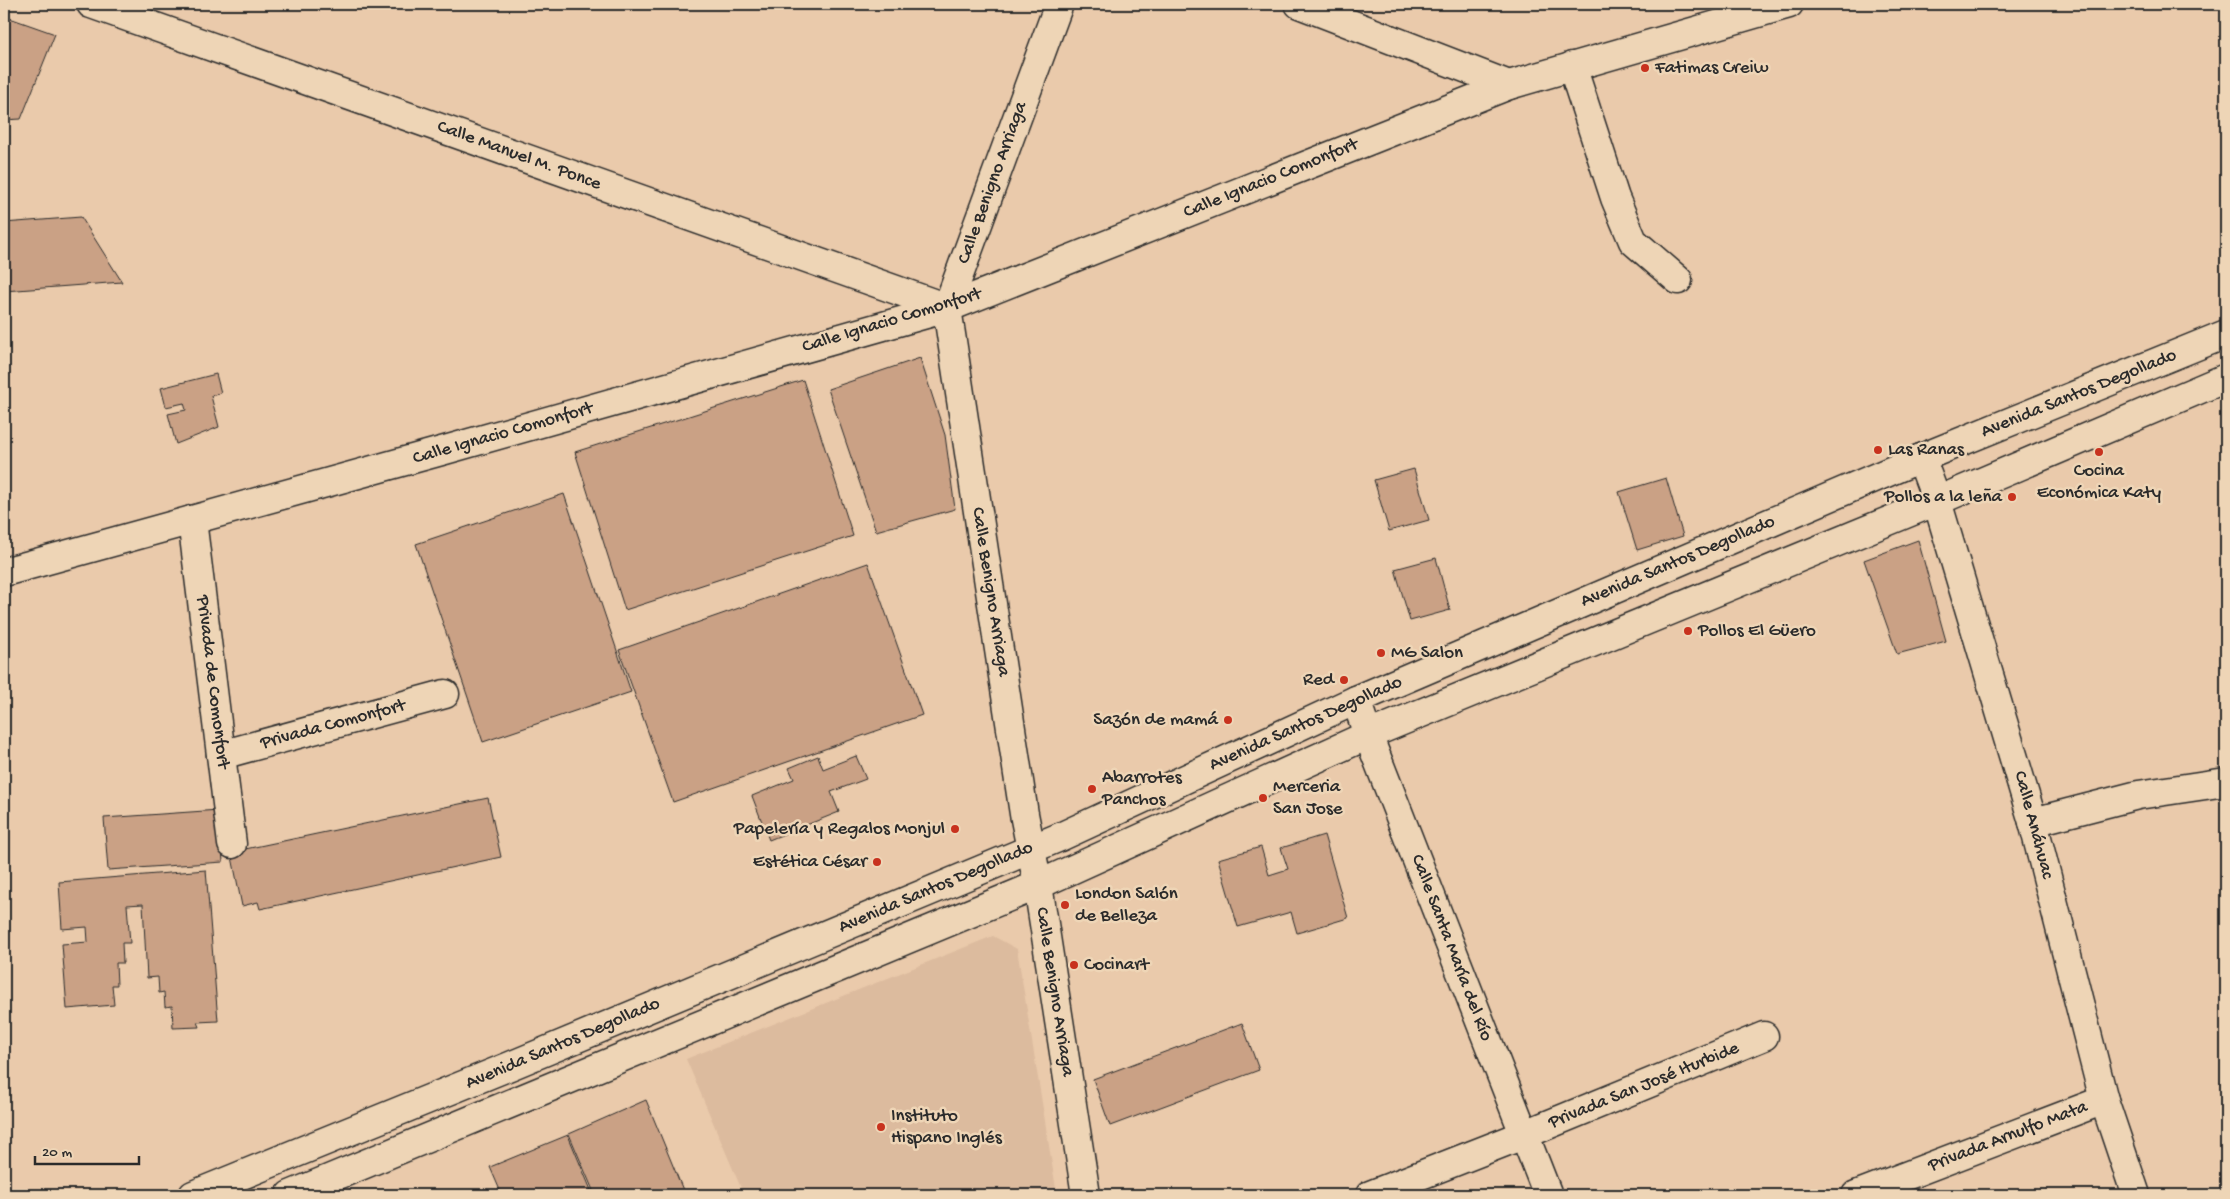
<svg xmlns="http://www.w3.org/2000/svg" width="2230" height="1199" font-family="'Gochi Hand',sans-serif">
<rect width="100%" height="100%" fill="#eacaab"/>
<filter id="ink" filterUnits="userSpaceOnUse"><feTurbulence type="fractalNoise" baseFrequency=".02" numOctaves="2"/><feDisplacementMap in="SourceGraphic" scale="10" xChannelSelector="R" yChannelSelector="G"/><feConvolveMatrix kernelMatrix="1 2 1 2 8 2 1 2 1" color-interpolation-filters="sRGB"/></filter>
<g filter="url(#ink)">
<path fill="#dcbb9e" d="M993 936 1017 949 1057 1195H744L686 1059Z"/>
<g fill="#caa185" stroke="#2b2b2b">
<path d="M4 16 55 34 21 119 4 120Z"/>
<path d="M81 217 122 282 4 291V223Z"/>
<path d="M920 358 945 435 955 509 876 531 828 389Z"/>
<path d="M216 374 221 393 211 396 219 427 176 444 168 414 186 410 184 403 166 407 161 388Z"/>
<path d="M803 380 853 536 625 610 575 452Z"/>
<path d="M1414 469 1429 520 1389 531 1374 480Z"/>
<path d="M1666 478 1683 536 1637 550 1619 492Z"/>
<path d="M564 494 631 692 483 742 416 544Z"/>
<path d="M1918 540 1946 641 1897 654 1864 560Z"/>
<path d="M1436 558 1450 610 1410 621 1395 569Z"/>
<path d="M868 563 922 715 673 802 619 650Z"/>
<path d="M818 756 823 769 856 756 866 779 831 792 839 812 769 840 752 796 794 779 789 768Z"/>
<path d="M488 798 501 857 260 909 258 902 242 906 231 852Z"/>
<path d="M219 810 223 862 108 870 104 818Z"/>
<path d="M1324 835 1348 918 1297 933 1291 912 1238 927 1218 859 1261 847 1269 875 1288 869 1281 848Z"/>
<path d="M206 870 218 1021 197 1022 199 1027 173 1028 172 1006 165 1007 164 992 159 993 158 977 147 978 143 904 127 905 130 943H122L123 963H116L117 985H112L114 1005 67 1009 62 944 88 942 87 927 62 929 59 882Z"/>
<path d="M1242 1023 1259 1070 1110 1126 1093 1079Z"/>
<path d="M646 1100 685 1195H595L569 1134Z"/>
<path d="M568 1135 593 1195H502L490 1167Z"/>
</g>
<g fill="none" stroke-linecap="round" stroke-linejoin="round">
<g stroke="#2b2b2b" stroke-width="31">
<g id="street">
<path d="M91 4 947 308"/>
<path d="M1059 4 947 308 1024 814 1038 885 1086 1195"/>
<path d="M1299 4 1509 85"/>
<path d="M1572 66 1615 198 1633 241 1678 280"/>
<path d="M1921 458 1937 501 2033 822 2104 1100 2136 1195"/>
<path d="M192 520 232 844"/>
<path d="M4 572 445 450 947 308 1509 85 1789 4"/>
<path d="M1356 700 1368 735 1548 1195"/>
<path d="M221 755 445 694"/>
<path d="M2033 822 2138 795 2226 782"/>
<path d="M1370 1195 1523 1135 1764 1036"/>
<path d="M1856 1195 2104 1100"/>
</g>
</g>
<g stroke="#2b2b2b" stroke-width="31">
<g id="secondary">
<path d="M193 1195 510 1066 1060 837 1356 700 1921 458 2226 334"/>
<path d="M290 1195 1038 885 1368 735 1937 501 2226 378"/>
</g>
</g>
<use href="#street" stroke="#eed5b6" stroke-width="28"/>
<use href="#secondary" stroke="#eed5b6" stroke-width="28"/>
</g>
</g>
<g fill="#c8321e" stroke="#eed5b6" stroke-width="2">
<circle cx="1645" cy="68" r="5"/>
<circle cx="1878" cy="450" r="5"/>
<circle cx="2099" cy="452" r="5"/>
<circle cx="2012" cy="497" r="5"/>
<circle cx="1688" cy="631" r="5"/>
<circle cx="1381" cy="653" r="5"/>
<circle cx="1344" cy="680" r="5"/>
<circle cx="1228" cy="720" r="5"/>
<circle cx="1092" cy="789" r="5"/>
<circle cx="1263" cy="798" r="5"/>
<circle cx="955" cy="829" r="5"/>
<circle cx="877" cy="862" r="5"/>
<circle cx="1065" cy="905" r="5"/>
<circle cx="1074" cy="965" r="5"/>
<circle cx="881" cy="1127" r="5"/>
</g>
<g text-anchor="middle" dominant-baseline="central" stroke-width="5" stroke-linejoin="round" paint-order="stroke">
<g font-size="19" fill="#2b2b2b" stroke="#eed5b6" text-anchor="start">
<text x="1655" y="68">Fatimas Creiw</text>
<text x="1888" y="450">Las Ranas</text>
<text x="2099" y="471" text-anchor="middle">Cocina<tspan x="2099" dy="22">Económica Katy</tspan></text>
<text x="2002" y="497" text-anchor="end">Pollos a la leña</text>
<text x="1698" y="631">Pollos El Güero</text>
<text x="1391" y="653">MG Salon</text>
<text x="1334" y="680" text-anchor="end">Red</text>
<text x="1218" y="720" text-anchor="end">Sazón de mamá</text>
<text x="1102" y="778">Abarrotes<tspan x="1102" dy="22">Panchos</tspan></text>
<text x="1273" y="787">Merceria<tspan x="1273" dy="22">San Jose</tspan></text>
<text x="945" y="829" text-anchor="end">Papelería y Regalos Monjul</text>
<text x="867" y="862" text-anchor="end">Estética César</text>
<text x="1075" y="894">London Salón<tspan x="1075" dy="22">de Belleza</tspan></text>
<text x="1084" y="965">Cocinart</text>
<text x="891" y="1116">Instituto<tspan x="891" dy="22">Hispano Inglés</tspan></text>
</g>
<g font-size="19" fill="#2b2b2b" stroke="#eed5b6">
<text transform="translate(519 156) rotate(20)">Calle Manuel M. Ponce</text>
<text transform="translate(1271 179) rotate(-22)">Calle Ignacio Comonfort</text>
<text transform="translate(993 183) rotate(-70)">Calle Benigno Arriaga</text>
<text transform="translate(892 321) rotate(-17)">Calle Ignacio Comonfort</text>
<text transform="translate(2079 394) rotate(-22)">Avenida Santos Degollado</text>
<text transform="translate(503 434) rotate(-16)">Calle Ignacio Comonfort</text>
<text transform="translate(1678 562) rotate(-23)">Avenida Santos Degollado</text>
<text transform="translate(990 592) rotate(81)">Calle Benigno Arriaga</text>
<text transform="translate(212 682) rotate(83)">Privada de Comonfort</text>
<text transform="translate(1306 724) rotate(-24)">Avenida Santos Degollado</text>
<text transform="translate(333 725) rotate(-15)">Privada Comonfort</text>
<text transform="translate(2033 825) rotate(75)">Calle Anáhuac</text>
<text transform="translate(936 888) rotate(-23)">Avenida Santos Degollado</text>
<text transform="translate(1451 948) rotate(69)">Calle Santa María del Río</text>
<text transform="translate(1054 992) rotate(81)">Calle Benigno Arriaga</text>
<text transform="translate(563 1044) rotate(-23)">Avenida Santos Degollado</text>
<text transform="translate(1644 1086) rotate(-22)">Privada San José Iturbide</text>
<text transform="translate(2008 1137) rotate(-21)">Privada Arnulfo Mata</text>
</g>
</g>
<rect width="2230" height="1199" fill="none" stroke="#eed5b6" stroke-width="20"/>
<rect x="10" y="10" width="2210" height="1179" fill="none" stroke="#2b2b2b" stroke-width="2" filter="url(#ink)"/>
<path d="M35 1156v8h104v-8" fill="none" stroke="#2b2b2b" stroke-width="2.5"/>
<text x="42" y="1156" font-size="15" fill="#2b2b2b" stroke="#eed5b6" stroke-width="4" paint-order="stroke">20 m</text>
</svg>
